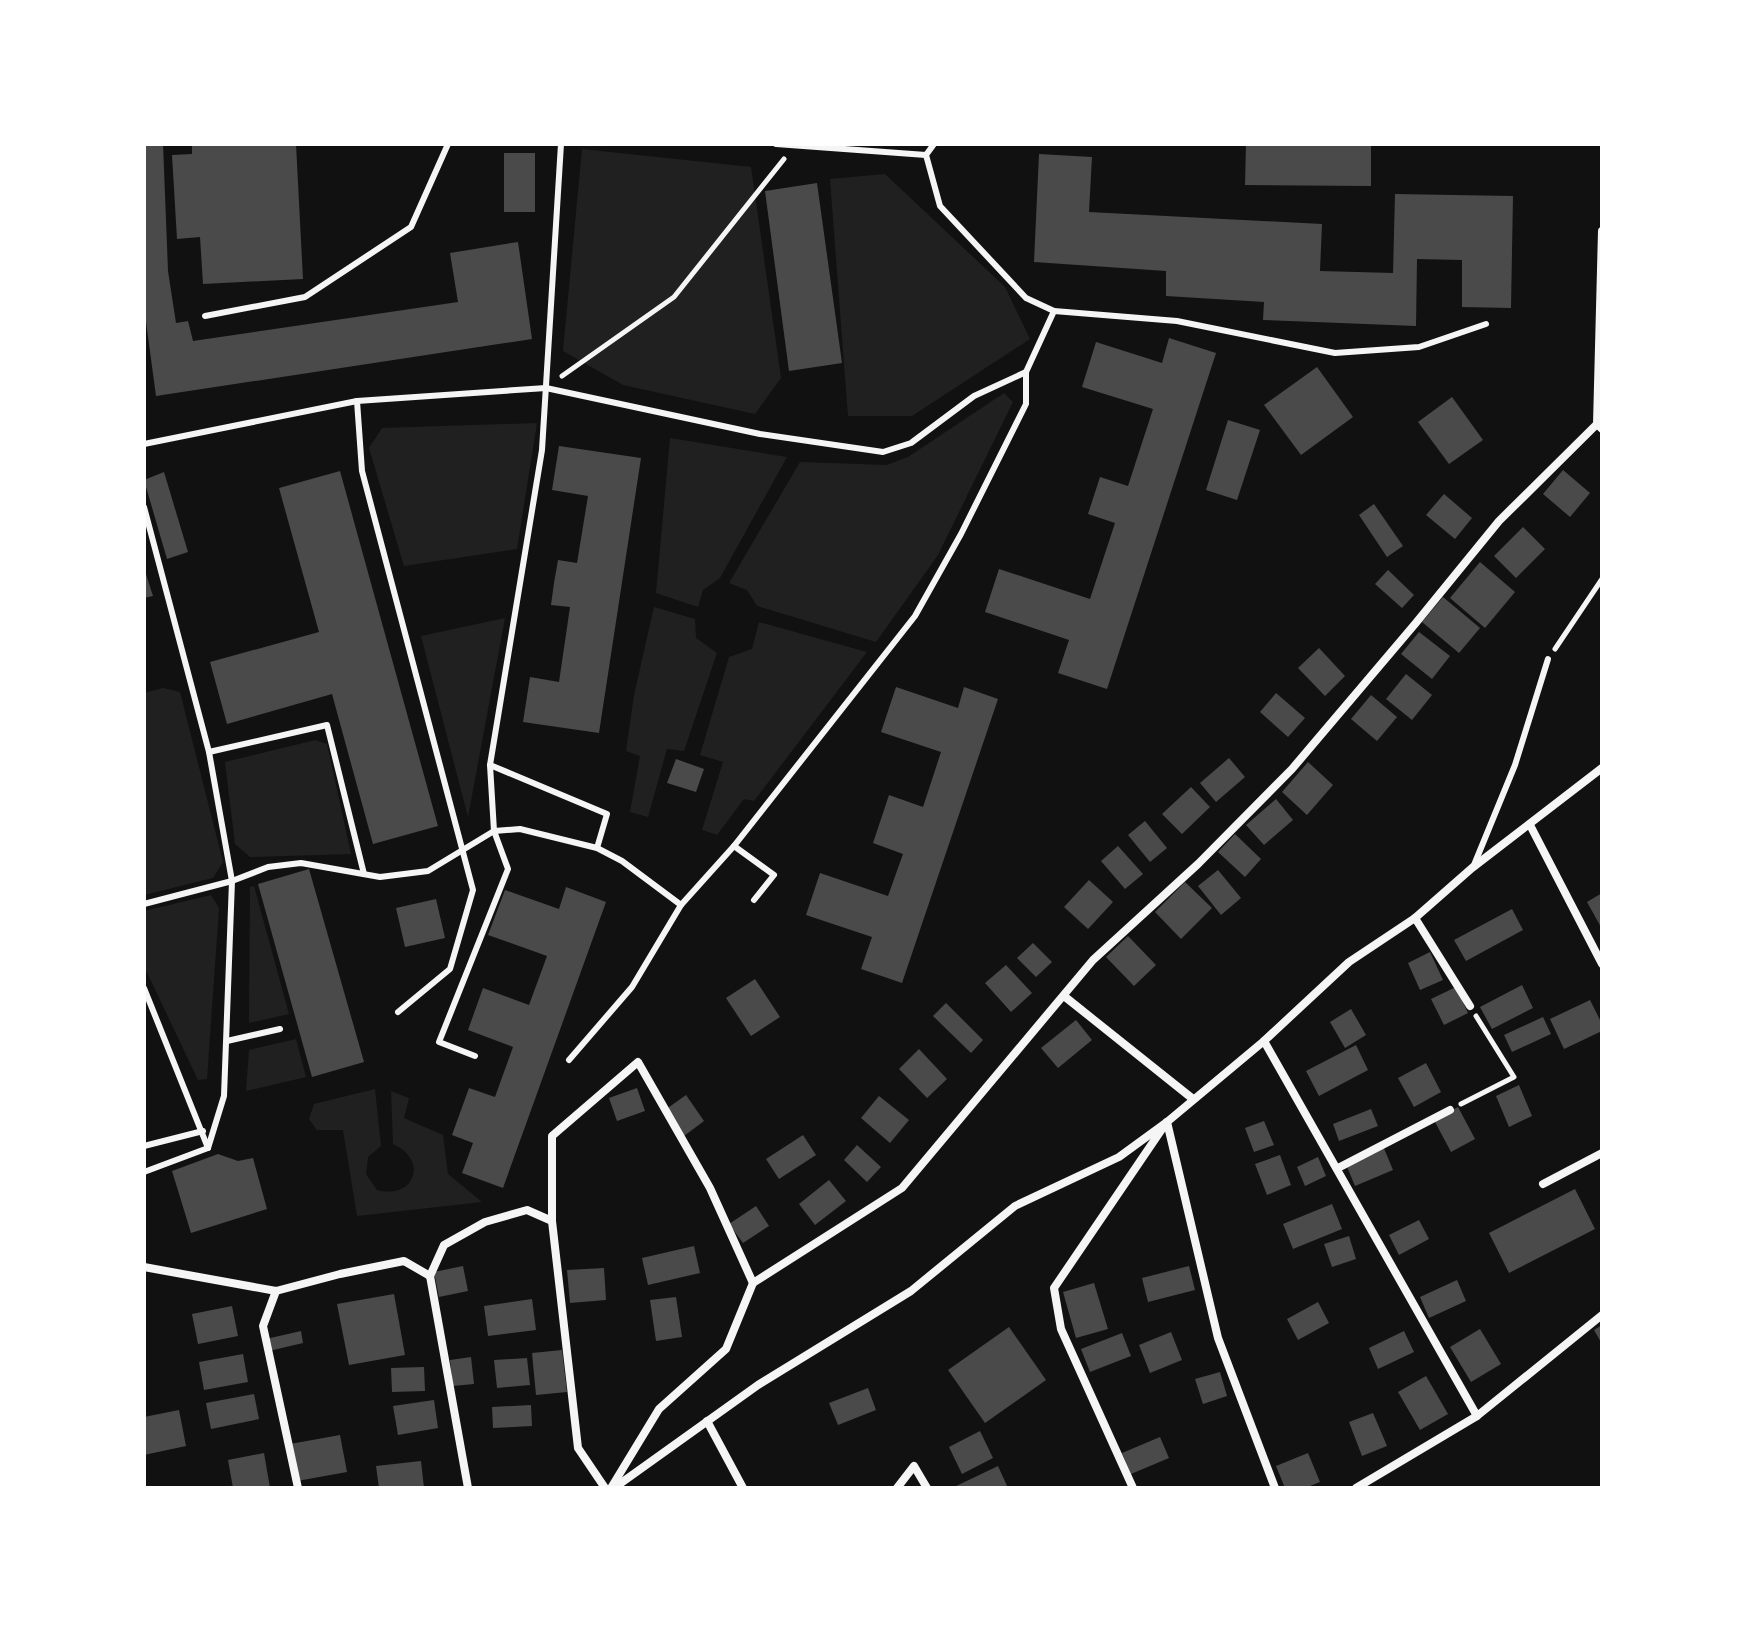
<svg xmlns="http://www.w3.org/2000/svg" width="1746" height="1632" font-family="Helvetica,sans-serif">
<rect width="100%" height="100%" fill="#111"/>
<g fill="#202020">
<path d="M582 149 751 167 781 378 755 414 623 385 563 351Z"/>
<path d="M885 174 1005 287 1030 339 912 416H848L830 179Z"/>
<path d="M1004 393 1013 402 938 555 876 642 757 606 747 590 729 583 800 462 887 465 908 457Z"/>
<path d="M537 423 517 549 404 566 369 448 382 428Z"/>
<path d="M670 438 787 457 720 578 703 590 698 607 656 593Z"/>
<path d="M654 607 695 619 696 638 717 653 684 751 667 749 648 817 630 812 640 756 626 751 634 695Z"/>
<path d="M505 618 468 817 421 636Z"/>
<path d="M759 622 867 652 754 801 744 799 717 835 702 830 723 762 700 755 729 657 752 649Z"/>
<path d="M163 688 180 692 223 862 213 878 144 895V693Z"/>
<path d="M315 740 327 744 351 854 250 857 235 844 225 762Z"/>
<path d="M254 886 289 1014 249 1023 250 887Z"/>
<path d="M211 895 219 908 207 1079 198 1080 144 966V911Z"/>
<path d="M296 1039 306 1077 246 1091 249 1050Z"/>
<path d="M375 1089 381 1146 368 1157 366 1174 377 1190C415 1200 429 1160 393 1144L391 1091 409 1098 404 1118 443 1135 448 1174 482 1202 357 1216 343 1130H317L309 1119 314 1104Z"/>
</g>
<g fill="#4a4a4a">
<path d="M144 144H163L168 271 176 323 188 321 193 341 458 302 450 253 518 242 532 339 156 396 144 307Z"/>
<path d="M192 144H296L303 279 203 284 200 237 177 239 172 155 192 154Z"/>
<path d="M1246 144H1371V186L1245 185Z"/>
<rect x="504" y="153" width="31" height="59"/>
<path d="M1039 154 1092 157 1089 212 1322 224 1320 271 1393 273 1395 194 1513 196 1511 308 1462 307V260L1417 259 1416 326 1263 320 1264 302 1166 296V271L1034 262Z"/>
<path d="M817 183 842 363 789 371 765 191Z"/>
<path d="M1169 338 1216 353 1107 689 1058 673 1069 640 985 612 999 569 1090 599 1115 523 1088 514 1100 477 1128 486 1153 409 1082 387 1096 342 1162 363Z"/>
<path d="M1317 367 1353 417 1301 455 1264 405Z"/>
<path d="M1452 397 1483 440 1449 464 1418 422Z"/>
<path d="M1228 420 1260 430 1237 500 1206 490Z"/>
<path d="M559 446 641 458 599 733 523 722 530 677 559 682 570 607 551 605 554 583 558 560 577 563 588 496 552 490Z"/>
<path d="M1563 470 1590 493 1570 517 1543 494Z"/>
<path d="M340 471 438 826 373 844 332 694 227 724 210 662 319 632 279 488Z"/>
<path d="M164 472 188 552 167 559 144 480Z"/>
<path d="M1444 494 1472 518 1455 539 1426 515Z"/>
<path d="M1374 504 1403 546 1387 557 1359 515Z"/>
<path d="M1523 527 1545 549 1516 578 1494 556Z"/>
<path d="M1480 562 1515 592 1485 628 1450 598Z"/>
<path d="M144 568 153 596 144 598Z"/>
<path d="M1388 570 1414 595 1402 608 1375 584Z"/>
<path d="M1443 597 1480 628 1459 653 1422 622Z"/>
<path d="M1419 632 1450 656 1432 679 1401 654Z"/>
<path d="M1319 648 1345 676 1325 696 1298 668Z"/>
<path d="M1406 674 1432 695 1412 720 1386 699Z"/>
<path d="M896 687 958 708 964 687 998 699 902 983 861 969 872 937 806 915 820 873 888 896 903 854 873 843 889 795 923 807 941 752 881 732Z"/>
<path d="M1276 693 1305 718 1288 737 1260 712Z"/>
<path d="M1371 695 1397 717 1377 741 1351 719Z"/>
<path d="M1229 758 1245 777 1216 802 1200 783Z"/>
<path d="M676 759 704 769 696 792 667 783Z"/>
<path d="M1308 762 1333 785 1307 815 1282 792Z"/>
<path d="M1191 787 1210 807 1182 834 1162 814Z"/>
<path d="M1276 799 1293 820 1264 845 1246 825Z"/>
<path d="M1145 821 1167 848 1150 862 1128 835Z"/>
<path d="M1235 834 1261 859 1245 877 1218 852Z"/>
<path d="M1118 846 1143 874 1125 889 1101 861Z"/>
<path d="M309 869 364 1062 312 1077 258 884Z"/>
<path d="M1218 870 1241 898 1221 915 1198 886Z"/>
<path d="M1089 880 1113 902 1088 929 1064 907Z"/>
<path d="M1185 882 1212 908 1181 939 1155 912Z"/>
<path d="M566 887 606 902 503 1188 462 1173 473 1143 452 1135 469 1088 495 1097 513 1047 468 1030 483 988 529 1005 547 956 488 935 505 890 559 909Z"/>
<path d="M1602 893V929L1587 902Z"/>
<path d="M436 899 445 938 405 947 396 908Z"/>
<path d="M1512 909 1523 930 1466 961 1454 940Z"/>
<path d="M1128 936 1156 965 1134 986 1106 957Z"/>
<path d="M1033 943 1052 962 1036 977 1017 958Z"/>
<path d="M1430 952 1443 980 1420 990 1408 963Z"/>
<path d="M1006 965 1032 993 1011 1012 985 983Z"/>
<path d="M755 979 780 1017 751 1036 726 998Z"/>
<path d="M1522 985 1533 1008 1492 1029 1480 1007Z"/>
<path d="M1456 987 1468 1013 1444 1025 1431 999Z"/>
<path d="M1590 1000 1602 1024V1031L1564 1049 1550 1019Z"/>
<path d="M946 1003 983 1040 971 1053 933 1016Z"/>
<path d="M1351 1009 1366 1035 1345 1048 1330 1022Z"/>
<path d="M1543 1017 1551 1034 1512 1052 1504 1035Z"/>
<path d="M1076 1020 1092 1040 1058 1068 1041 1048Z"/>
<path d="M1356 1045 1368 1070 1319 1096 1306 1071Z"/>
<path d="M919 1049 947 1079 927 1098 899 1069Z"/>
<path d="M1426 1063 1441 1092 1414 1107 1398 1078Z"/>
<path d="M1519 1085 1532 1116 1509 1127 1496 1096Z"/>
<path d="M637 1088 645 1111 617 1121 609 1098Z"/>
<path d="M686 1095 704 1121 684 1136 665 1110Z"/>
<path d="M879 1096 909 1120 890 1143 861 1118Z"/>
<path d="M1458 1107 1475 1139 1451 1152 1434 1120Z"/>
<path d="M1371 1109 1378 1126 1339 1141 1333 1124Z"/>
<path d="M1264 1121 1274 1145 1254 1152 1245 1128Z"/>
<path d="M803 1135 816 1155 779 1179 766 1159Z"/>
<path d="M857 1145 881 1167 867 1182 844 1160Z"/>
<path d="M1383 1146 1393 1170 1355 1186 1345 1162Z"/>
<path d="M218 1154 238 1161 253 1158 267 1209 191 1233 172 1171Z"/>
<path d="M1280 1155 1291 1185 1267 1195 1255 1164Z"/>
<path d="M1318 1157 1326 1176 1305 1186 1297 1167Z"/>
<path d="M829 1180 846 1201 815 1225 799 1204Z"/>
<path d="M1575 1189 1595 1229 1509 1273 1489 1233Z"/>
<path d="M1332 1204 1342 1229 1293 1249 1283 1224Z"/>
<path d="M756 1206 769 1226 743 1243 729 1224Z"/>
<path d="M1419 1220 1429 1239 1399 1255 1389 1235Z"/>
<path d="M1349 1236 1356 1259 1332 1267 1324 1244Z"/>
<path d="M694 1246 700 1273 648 1285 642 1258Z"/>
<path d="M463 1266 468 1291 439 1297 434 1272Z"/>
<path d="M1189 1266 1195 1290 1148 1302 1142 1278Z"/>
<path d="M604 1268 606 1300 570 1303 567 1270Z"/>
<path d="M1457 1280 1466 1301 1429 1318 1420 1297Z"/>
<path d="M1094 1283 1108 1329 1076 1338 1063 1292Z"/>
<path d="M394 1294 405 1355 349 1365 337 1304Z"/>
<path d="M676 1297 682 1337 656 1341 650 1300Z"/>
<path d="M532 1299 536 1330 488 1336 484 1306Z"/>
<path d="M1318 1302 1329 1323 1298 1340 1287 1319Z"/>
<path d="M232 1306 238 1336 198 1344 192 1314Z"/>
<path d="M1602 1325V1344L1594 1330Z"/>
<path d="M1009 1327 1046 1380 985 1423 948 1370Z"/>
<path d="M1480 1329 1501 1364 1471 1382 1450 1347Z"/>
<path d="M301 1331 303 1343 269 1351 266 1339Z"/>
<path d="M1404 1331 1414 1352 1378 1369 1369 1348Z"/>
<path d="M1171 1332 1182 1360 1150 1373 1139 1345Z"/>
<path d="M1122 1333 1131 1356 1090 1372 1081 1349Z"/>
<path d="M562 1350 567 1392 536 1395 532 1353Z"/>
<path d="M243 1354 248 1382 204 1390 199 1362Z"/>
<path d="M471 1357 474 1384 453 1386 450 1360Z"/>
<path d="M527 1358 530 1385 497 1388 494 1360Z"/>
<path d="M424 1367 425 1391 392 1392 391 1368Z"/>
<path d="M1220 1372 1227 1396 1203 1404 1195 1379Z"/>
<path d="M1426 1376 1448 1414 1420 1430 1398 1392Z"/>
<path d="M868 1388 876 1410 838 1425 829 1403Z"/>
<path d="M254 1394 259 1419 211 1429 206 1403Z"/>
<path d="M434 1400 438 1428 398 1435 393 1406Z"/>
<path d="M531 1405 532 1426 493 1428 492 1407Z"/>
<path d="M179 1410 186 1446 144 1455V1417Z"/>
<path d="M1373 1413 1387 1446 1362 1456 1349 1422Z"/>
<path d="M980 1431 993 1458 962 1474 949 1447Z"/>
<path d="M340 1435 347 1472 297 1481 290 1444Z"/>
<path d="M1160 1437 1169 1458 1131 1474 1122 1453Z"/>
<path d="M264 1453 270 1488H233L228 1460Z"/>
<path d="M1308 1453 1320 1482 1305 1488H1285L1276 1466Z"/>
<path d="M421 1461 424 1488H379L376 1466Z"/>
<path d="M998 1466 1008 1488H952Z"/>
</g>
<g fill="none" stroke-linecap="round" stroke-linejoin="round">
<g stroke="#f5f5f5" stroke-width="5">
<path d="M562 376 674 297 784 159"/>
<path d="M1555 649 1602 579"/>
<path d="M1461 1104 1514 1077 1476 1016"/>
</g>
<g stroke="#f5f5f5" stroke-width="6">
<path d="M776 144 926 155"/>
<path d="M934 144 926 155 940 206 1026 298 1054 311"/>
<path d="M205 316 305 297 411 227 448 144"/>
<path d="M357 401 362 471 473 890 450 969 398 1012"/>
<path d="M144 444 357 401 546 388 760 434 883 452 911 443 974 396 1026 372"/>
<path d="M144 507 209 752 232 881 224 1096 208 1148 144 1172"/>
<path d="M209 752 327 725 364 874"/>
<path d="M490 765 607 814 597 848"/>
<path d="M734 846 774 875 754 900"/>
<path d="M1474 865 1515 765 1548 659"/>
<path d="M144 904 232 881 268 867 301 863 380 877 428 871 494 831 520 829 597 848 622 861 681 905"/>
<path d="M144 988 208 1148"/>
<path d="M227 1041 280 1029"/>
<path d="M475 1056 439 1042 508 869 494 831 490 765 542 450 561 144"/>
<path d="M569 1060 632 987 681 905 734 846 915 616 961 534 1026 404V372L1054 311 1177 321 1335 353 1419 347 1486 324"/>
<path d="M144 1146 203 1131"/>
</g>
<g stroke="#f5f5f5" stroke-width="8">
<path d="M1602 231 1597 424 1602 429"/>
<path d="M1530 825 1602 964"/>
<path d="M1415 918 1470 1006"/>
<path d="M1064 996 1193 1099"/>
<path d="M1264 1041 1477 1416"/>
<path d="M1167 1122 1218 1338 1275 1488"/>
<path d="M1338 1168 1450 1110"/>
<path d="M1543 1184 1602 1153"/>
<path d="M552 1221V1136L638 1062 710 1188 753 1283"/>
<path d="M144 1267 276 1291 340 1274 404 1261 430 1276"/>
<path d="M430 1276 444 1245 485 1222 527 1210 552 1221 578 1448 605 1488"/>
<path d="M430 1276 468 1488"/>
<path d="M276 1291 263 1326 298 1488"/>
<path d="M707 1421 743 1488"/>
<path d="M611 1488 659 1409 726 1349 753 1283 902 1188 1093 960 1198 864 1292 769 1415 624 1499 521 1597 424"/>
<path d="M614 1488 758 1385 911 1291 1015 1206 1119 1157 1167 1122 1264 1041 1349 962 1415 918 1472 868 1602 768"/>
<path d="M897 1488 914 1466 927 1488"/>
<path d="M1133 1488 1061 1329 1054 1288 1162 1129"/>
<path d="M1356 1488 1477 1416 1602 1315"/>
</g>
</g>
<rect width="1746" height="1632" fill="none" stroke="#ffffff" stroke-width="292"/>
</svg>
